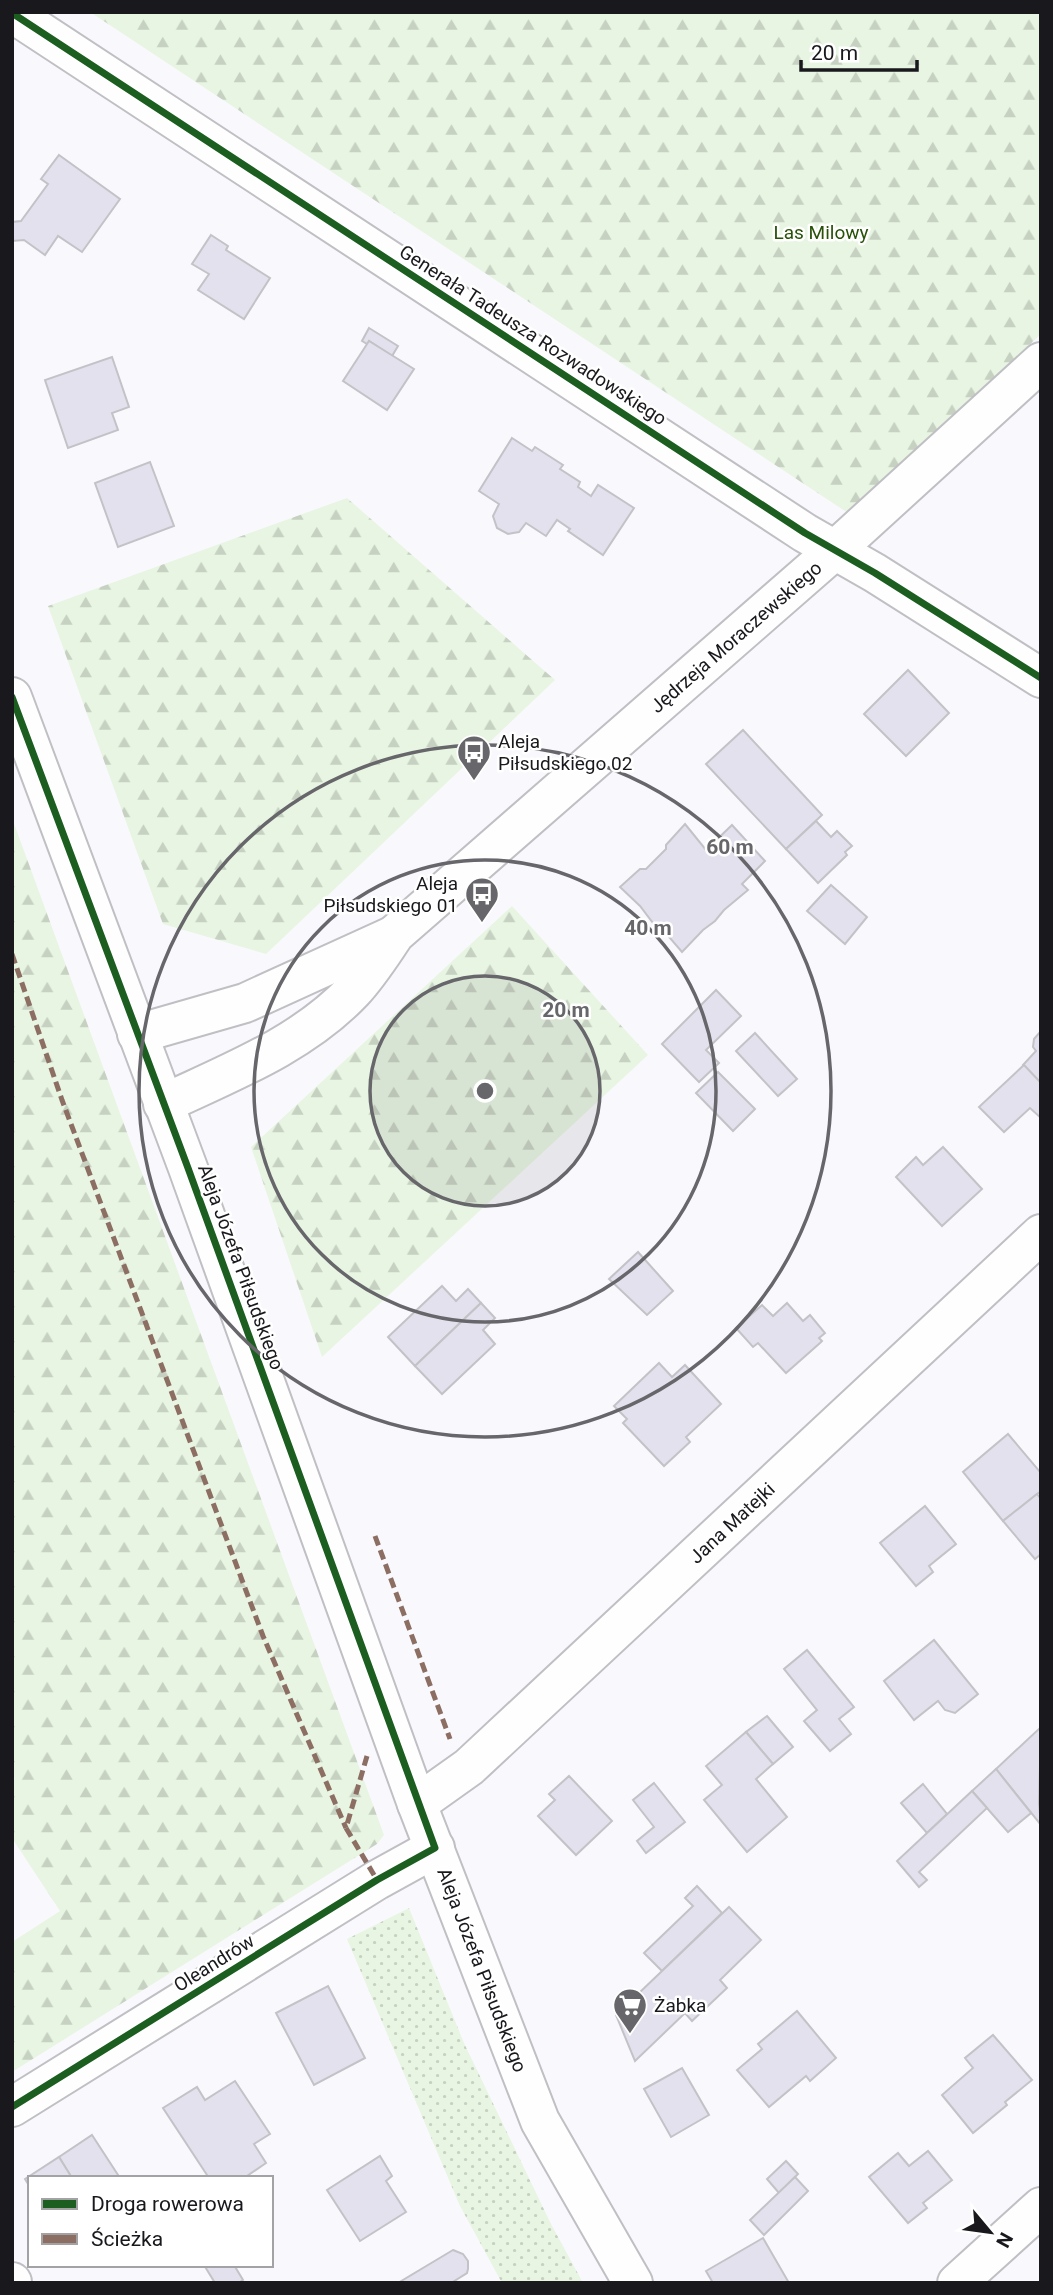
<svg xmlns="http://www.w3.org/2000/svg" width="1053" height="2295" font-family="Roboto,sans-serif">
<defs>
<pattern id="grass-dots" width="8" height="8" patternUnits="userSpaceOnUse" patternTransform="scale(1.75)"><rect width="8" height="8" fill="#e7f5e2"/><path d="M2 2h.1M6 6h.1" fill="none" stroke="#c6d1c1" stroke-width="1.8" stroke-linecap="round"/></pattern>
<pattern id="forest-firs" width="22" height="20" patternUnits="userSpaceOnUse" patternTransform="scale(1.75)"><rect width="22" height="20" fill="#e7f5e2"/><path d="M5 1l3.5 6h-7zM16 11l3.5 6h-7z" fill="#c6d1c1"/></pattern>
</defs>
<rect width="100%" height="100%" fill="#f9f9fd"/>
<path fill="url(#grass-dots)" d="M409 1908 464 2043 551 2224 583 2283H502L460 2206 347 1939Z"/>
<g fill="url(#forest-firs)">
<path d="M90 12H1041V334L848 513Z"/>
<path d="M347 498 555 680 266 954 163 924 48 606Z"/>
<path d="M12 818 384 1835 377 1844 12 2072V1942L60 1911 12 1838V1780L15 1779 12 1773Z"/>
<path d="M512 906 648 1055 322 1357 251 1147Z"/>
</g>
<g fill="#e3e1ed" stroke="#c3c3c7" stroke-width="2">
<path d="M59 155 120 199 82 252 58 236 45 255 24 240 12 241V222L21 221 48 184 41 179Z"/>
<path d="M211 235 228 246 226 250 270 278 244 319 198 290 209 274 192 264Z"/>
<path d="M369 328 398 346 392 356 369 341 367 344 362 341Z"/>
<path d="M369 341 414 369 387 410 343 381Z"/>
<path d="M112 357 129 407 112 413 118 430 68 448 45 380Z"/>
<path d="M512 438 532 451 535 447 563 465 560 469 580 482 578 487 591 496 598 485 634 508 603 555 568 531 570 529 557 520 546 536 526 523 519 532 513 533 508 534 497 528 493 516 499 504 479 491Z"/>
<path d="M150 462 174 526 118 547 95 483Z"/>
<path d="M908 670 949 713 906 756 864 714Z"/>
<path d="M743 730 822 815 786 849 706 764Z"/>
<path d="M816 821 831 837 837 831 852 846 845 852 847 855 818 883 786 849Z"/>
<path d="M685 824 706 850 732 825 765 861 742 884 748 890 724 910 715 921 703 930 682 952 664 931 653 923 640 906 620 887 640 869H646L666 849V845Z"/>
<path d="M831 885 867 917 845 944 807 911Z"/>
<path d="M716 990 741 1016 706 1050 719 1063 699 1082 662 1044Z"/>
<path d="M1040 1032H1041V1083L1023 1065 1036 1051 1033 1047 1034 1039Z"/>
<path d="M755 1033 797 1079 778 1096 736 1051Z"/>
<path d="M1024 1065 1041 1083V1118L1030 1108 1004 1132 979 1107Z"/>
<path d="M718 1072 755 1109 733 1131 696 1093Z"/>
<path d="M943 1147 982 1189 942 1226 896 1177 916 1157 923 1165Z"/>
<path d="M638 1252 673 1291 647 1315 609 1279Z"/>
<path d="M442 1286 456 1301 468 1289 481 1303 415 1366 388 1337Z"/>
<path d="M481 1303 495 1318 483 1330 495 1344 442 1394 415 1366Z"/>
<path d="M787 1303 803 1321 810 1315 825 1333 819 1338 822 1341 820 1343 786 1373 758 1343 753 1347 736 1328 762 1305 773 1316Z"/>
<path d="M659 1363 672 1377 685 1365 721 1404 686 1437 690 1442 664 1466 623 1423 627 1419 614 1406Z"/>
<path d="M1008 1434 1041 1473V1491L1003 1521 963 1472Z"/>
<path d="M1037 1494 1041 1499V1554L1035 1559 1003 1521Z"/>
<path d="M925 1506 956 1544 929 1566 933 1572 916 1586 880 1543Z"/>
<path d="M934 1640 978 1694 955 1713 945 1710 938 1701 914 1720 884 1681Z"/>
<path d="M807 1650 854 1707 839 1719 851 1734 830 1751 804 1721 817 1710 784 1669Z"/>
<path d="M767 1716 793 1747 773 1764 746 1732Z"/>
<path d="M1041 1727 1039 1803 1041 1825 996 1769Z"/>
<path d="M746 1732 773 1764 756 1779 787 1817 747 1852 704 1800 722 1785 706 1766Z"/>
<path d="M996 1769 1031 1813 1008 1832 972 1791Z"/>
<path d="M569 1776 612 1821 576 1855 538 1816 555 1800 549 1794Z"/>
<path d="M654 1783 685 1822 646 1853 637 1841 654 1827 633 1800Z"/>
<path d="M923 1784 947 1814 927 1833 901 1803Z"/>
<path d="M972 1791 987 1808 919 1872 927 1880 919 1887 897 1861Z"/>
<path d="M697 1886 722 1913 662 1971 644 1953 693 1906 685 1898Z"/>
<path d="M729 1907 761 1940 720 1980 727 1988 692 2021 685 2013 635 2061 616 2015Z"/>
<path d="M328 1986 365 2058 314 2085 276 2013Z"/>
<path d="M797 2011 836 2058 810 2081 806 2076 769 2107 737 2070 762 2049 758 2044Z"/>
<path d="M993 2035 1032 2080 1005 2102 1007 2105 973 2133 942 2095 973 2068 965 2058Z"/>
<path d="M682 2068 709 2115 671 2137 644 2089Z"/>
<path d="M235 2081 270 2134 254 2144 266 2163 244 2178H209L163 2108 197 2087 205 2100Z"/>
<path d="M92 2135 120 2178H72L59 2157Z"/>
<path d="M928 2151 952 2180 923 2203 927 2208 908 2223 869 2177 898 2153 909 2166Z"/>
<path d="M380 2156 392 2176 386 2181 406 2212 360 2241 327 2190Z"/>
<path d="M59 2157 72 2178H30V2187L25 2179Z"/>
<path d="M786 2161 798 2174 779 2193 767 2179Z"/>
<path d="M795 2177 808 2191 764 2235 750 2220Z"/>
<path d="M763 2238 789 2283H713L706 2271Z"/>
<path d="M453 2250 463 2254 468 2261V2269L467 2273 451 2283H398Z"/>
<path d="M204 2265H234L243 2280 238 2283H215Z"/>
</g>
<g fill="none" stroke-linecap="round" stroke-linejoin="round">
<g stroke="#c0bfc4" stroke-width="42">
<g id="street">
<path d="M12 13 805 533 875 573 1041 678"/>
<path d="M417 1804 469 1767 1041 1234"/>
<path d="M12 2107 377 1880 435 1848"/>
<path d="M12 2282V2283"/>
<path d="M957 2283 1041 2207"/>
</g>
</g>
<g stroke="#c0bfc4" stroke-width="42">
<g id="secondary">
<path d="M12 697 188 1168 417 1804 540 2121 633 2283"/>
<path d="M137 1034 245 1003 392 936"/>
<path d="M163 1104C229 1073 302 1045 353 991 369 974 382 953 395 934L835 550 1041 362"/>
</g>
</g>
<use href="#street" stroke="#fefeff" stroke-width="38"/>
<use href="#secondary" stroke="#fefeff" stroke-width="38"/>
<g stroke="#8d6e63" stroke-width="5" stroke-dasharray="10 5" stroke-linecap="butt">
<path d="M12 954 62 1100 263 1636 346 1828"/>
<path d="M375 1536 450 1739"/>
<path d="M367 1756 346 1828 377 1880"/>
</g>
<g stroke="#fff" stroke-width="11">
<g id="cycleway">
<path d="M12 13 805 533 875 573 1041 678"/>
<path d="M12 697 188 1168 435 1848 377 1880 12 2107"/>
</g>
</g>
<use href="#cycleway" stroke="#1b5e20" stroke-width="7"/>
</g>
<circle cx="485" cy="1091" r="115" fill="#67676b" fill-opacity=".12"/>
<g fill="none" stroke="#67676b" stroke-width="3.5">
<circle cx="485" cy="1091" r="115"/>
<circle cx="485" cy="1091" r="231"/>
<circle cx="485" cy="1091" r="346"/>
</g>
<defs>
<g id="bus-pin" transform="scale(1.75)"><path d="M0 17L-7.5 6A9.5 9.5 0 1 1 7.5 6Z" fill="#67676b" stroke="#fff"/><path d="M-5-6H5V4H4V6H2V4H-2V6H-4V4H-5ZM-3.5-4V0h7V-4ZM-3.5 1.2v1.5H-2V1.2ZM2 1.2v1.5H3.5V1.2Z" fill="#fff"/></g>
<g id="supermarket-pin" transform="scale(1.75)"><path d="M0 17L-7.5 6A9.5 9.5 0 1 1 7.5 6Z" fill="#67676b" stroke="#fff"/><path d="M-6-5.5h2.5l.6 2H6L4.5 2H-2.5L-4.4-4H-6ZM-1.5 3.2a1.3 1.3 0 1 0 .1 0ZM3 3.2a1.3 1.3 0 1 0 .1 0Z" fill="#fff"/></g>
</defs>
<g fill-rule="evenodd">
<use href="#bus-pin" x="474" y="752"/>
<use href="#bus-pin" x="482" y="894"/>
<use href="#supermarket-pin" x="630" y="2005"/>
</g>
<g text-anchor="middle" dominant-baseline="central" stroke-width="5" stroke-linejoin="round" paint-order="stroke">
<g font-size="19" fill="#275207" stroke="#fff">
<text x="821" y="232">Las Milowy</text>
</g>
<g font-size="19" fill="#19181d" stroke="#fff">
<text transform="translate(533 335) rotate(33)">Generała Tadeusza Rozwadowskiego</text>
<text transform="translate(736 637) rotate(-41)">Jędrzeja Moraczewskiego</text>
<text transform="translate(241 1267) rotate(70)">Aleja Józefa Piłsudskiego</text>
<text transform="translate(732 1523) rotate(-43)">Jana Matejki</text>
<text transform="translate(214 1963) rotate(-32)">Oleandrów</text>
<text transform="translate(482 1970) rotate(69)">Aleja Józefa Piłsudskiego</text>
</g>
<g font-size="19" fill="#19181d" stroke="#fff" text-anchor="start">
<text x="498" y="741">Aleja<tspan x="498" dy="22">Piłsudskiego 02</tspan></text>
<text x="458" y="883" text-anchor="end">Aleja<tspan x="458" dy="22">Piłsudskiego 01</tspan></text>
<text x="654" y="2005">Żabka</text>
</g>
</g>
<circle cx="485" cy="1091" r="10" fill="#67676b" stroke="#fff" stroke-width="3.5"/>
<g font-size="21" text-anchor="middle" font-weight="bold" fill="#67676b" stroke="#fff" stroke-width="5" stroke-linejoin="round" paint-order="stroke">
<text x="730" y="854">60 m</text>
<text x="648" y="935">40 m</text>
<text x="566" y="1017">20 m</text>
</g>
<rect width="1053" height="2295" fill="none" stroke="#19181d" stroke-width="28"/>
<rect x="28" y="2176" width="245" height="91" fill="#ffffff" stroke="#a3a3a5" stroke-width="2"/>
<rect x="42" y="2199" width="35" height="10" fill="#1b5e20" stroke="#a3a3a5" stroke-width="2"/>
<text x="91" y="2211" font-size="21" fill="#19181d">Droga rowerowa</text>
<rect x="42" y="2234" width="35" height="10" fill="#8d6e63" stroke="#a3a3a5" stroke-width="2"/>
<text x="91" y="2246" font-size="21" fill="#19181d">Ścieżka</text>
<g transform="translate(990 2232) rotate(119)" stroke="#ffffff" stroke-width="5" paint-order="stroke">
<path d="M0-5L12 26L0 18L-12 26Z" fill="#19181d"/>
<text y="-10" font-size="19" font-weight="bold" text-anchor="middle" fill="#19181d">N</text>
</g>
<path d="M801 60v10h116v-10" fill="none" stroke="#19181d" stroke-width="3.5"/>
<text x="811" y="60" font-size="21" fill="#19181d" stroke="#ffffff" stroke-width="5" paint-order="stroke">20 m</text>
</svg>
